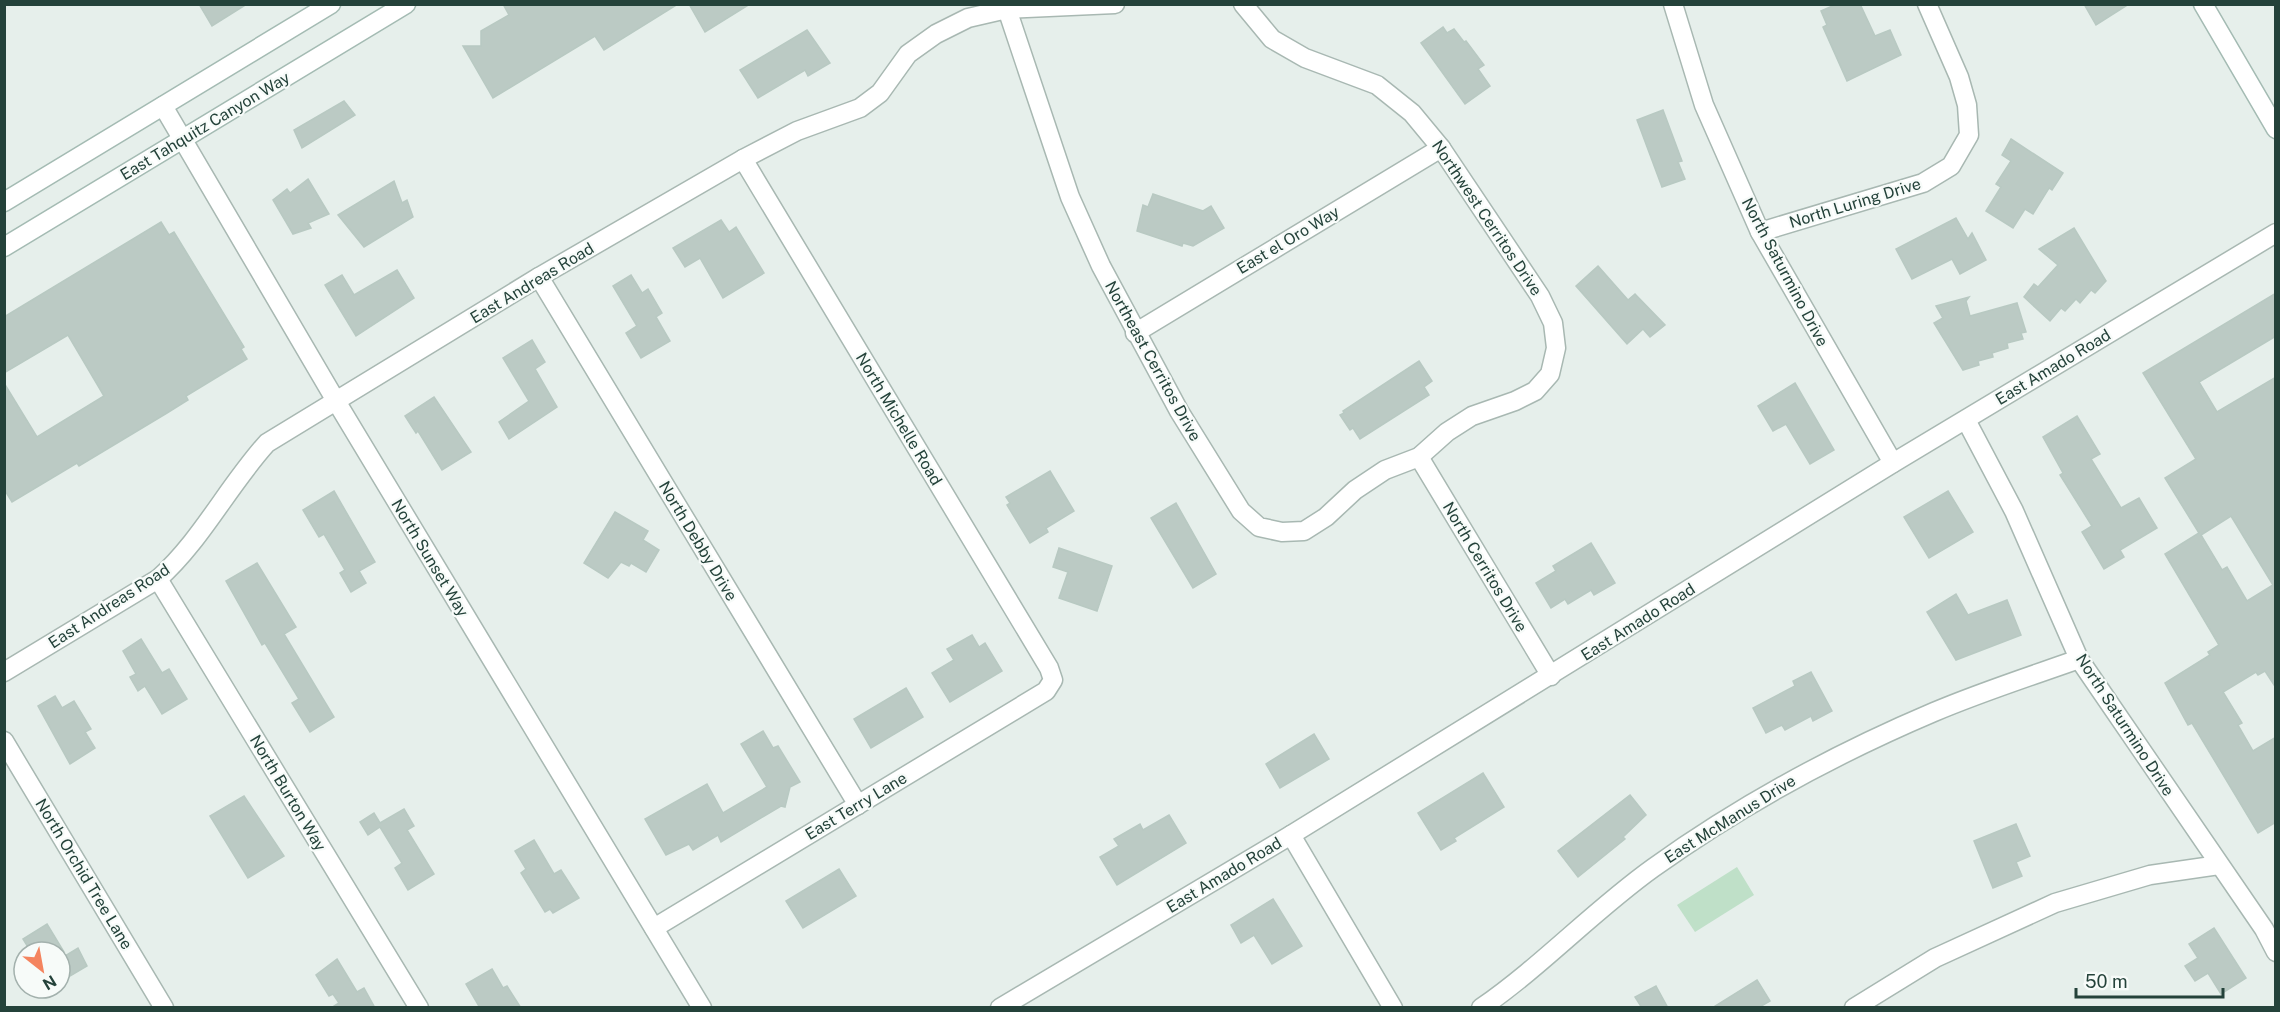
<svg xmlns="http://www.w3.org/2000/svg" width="2280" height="1012" font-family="'Public Sans',sans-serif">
<rect width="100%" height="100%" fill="#e6efeb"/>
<path fill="#bfe0c8" d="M1737 867 1754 895 1695 932 1677 905Z"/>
<g fill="#bbcac4" stroke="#b8c9c2" stroke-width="1.5" fill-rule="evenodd">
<path d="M199 4H247L212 26Z"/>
<path d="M503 4H678L604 50 595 36 493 98 463 46H481V31L509 15Z"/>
<path d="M689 4H750L705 32Z"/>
<path d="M1837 4H1860L1875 36 1890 30 1901 55 1847 81 1823 27 1827 25 1821 11Z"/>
<path d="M2084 4H2129L2096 25Z"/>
<path d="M1443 27 1447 33 1454 29 1464 42 1466 41 1484 65 1478 69 1490 86 1465 104 1421 43Z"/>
<path d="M807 30 830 63 808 76 805 70 758 98 740 70Z"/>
<path d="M344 101 355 115 302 148 294 130Z"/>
<path d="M1663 110 1682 161 1678 162 1685 179 1662 187 1637 120Z"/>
<path d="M2011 139 2063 173 2052 190 2049 188 2033 214 2025 209 2013 228 1986 211 2001 187 1996 184 2011 161 2002 155Z"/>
<path d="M308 179 329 214 308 223 311 228 293 234 273 200 287 189 290 193Z"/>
<path d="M394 181 402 203 407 200 413 217 364 247 338 215Z"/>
<path d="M1153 194 1203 211 1211 206 1224 228 1193 246 1183 243 1182 246 1137 231 1143 205 1148 207Z"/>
<path d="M1956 218 1968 239 1972 233 1986 260 1960 274 1952 259 1912 279 1896 249Z"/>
<path d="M721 220 729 232 736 227 764 273 723 298 700 258 685 267 673 248Z"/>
<path d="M161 222 169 235 174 232 244 347 241 349 247 359 186 396 188 400 167 413 79 466 77 463 12 502 4 489V383L37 437 104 396 68 335 4 373V317Z"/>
<path d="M2074 228 2106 281 2095 293 2091 290 2080 303 2076 299 2065 311 2061 308 2050 321 2024 297 2034 284 2038 287 2058 265 2039 249Z"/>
<path d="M1598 266 1628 300 1635 294 1665 325 1650 337 1643 329 1627 344 1576 286Z"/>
<path d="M397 270 414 298 356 336 325 285 342 275 354 295Z"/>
<path d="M631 275 642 293 648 289 662 313 656 317 670 341 641 358 626 333 637 326 613 286Z"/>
<path d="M2276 293V336L2199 382 2217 412 2276 377V688L2265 671 2258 675 2256 672 2223 692 2242 723 2238 725 2253 751 2276 737V822L2258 833 2192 723 2188 725 2165 683 2210 655 2208 652 2219 645 2165 554 2199 533 2165 478 2196 459 2143 373ZM2231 516 2273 585 2247 601 2227 567 2222 570 2201 535Z"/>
<path d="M1969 297 1966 301 1970 316 2017 303 2026 332 2021 333 2023 339 2007 343 2008 348 1992 353 1993 357 1978 361 1979 365 1963 370 1934 323 1943 318 1936 306Z"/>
<path d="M532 340 545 362 535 369 557 407 509 439 499 422 529 401 503 358Z"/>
<path d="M1419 361 1432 381 1424 387 1429 395 1360 439 1353 428 1350 430 1340 415 1344 413 1343 411Z"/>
<path d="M1795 383 1834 450 1810 464 1786 424 1773 431 1758 406Z"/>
<path d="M434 397 471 452 442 470 418 431 416 433 405 416Z"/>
<path d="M2077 416 2100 454 2091 459 2121 508 2139 498 2157 528 2120 550 2124 557 2104 569 2082 532 2092 526 2060 475 2063 473 2043 437Z"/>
<path d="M1050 471 1074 511 1046 528 1048 532 1030 543 1007 505 1010 503 1006 497Z"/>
<path d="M334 491 375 562 359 571 366 583 351 592 340 573 345 570 324 534 319 537 303 510Z"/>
<path d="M1948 491 1973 532 1929 558 1904 517Z"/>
<path d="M1176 503 1216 574 1193 588 1151 518Z"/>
<path d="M615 512 648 531 643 540 659 550 646 572 631 563 629 566 621 562 608 578 584 563Z"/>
<path d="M1591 543 1615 583 1594 595 1591 590 1568 604 1565 599 1551 608 1536 583 1556 571 1553 566Z"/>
<path d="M1059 548 1112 566 1097 611 1059 598 1068 572 1053 567Z"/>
<path d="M257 563 296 627 284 634 334 717 310 732 292 703 299 699 265 643 262 645 226 581Z"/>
<path d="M1956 594 1968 615 2007 600 2021 635 1956 660 1927 612Z"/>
<path d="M972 635 979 647 985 643 1002 671 950 702 932 673 954 660 947 649Z"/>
<path d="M141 639 162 673 169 669 187 699 162 714 145 686 138 691 130 677 136 674 123 651Z"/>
<path d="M1811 672 1832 711 1813 721 1811 716 1785 730 1782 725 1766 733 1753 708 1795 686 1793 681Z"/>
<path d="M906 688 923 717 871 748 854 719Z"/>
<path d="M55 696 62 708 74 701 91 729 85 732 95 748 70 764 38 706Z"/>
<path d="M763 731 773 748 778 746 800 782 790 787 785 807 781 806 721 842 718 835 693 850 689 844 666 855 645 819 707 784 723 813 767 787 741 744Z"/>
<path d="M1314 734 1329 759 1280 788 1266 764Z"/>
<path d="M1483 773 1504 807 1454 838 1456 841 1441 850 1418 813Z"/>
<path d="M1630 795 1646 815 1623 837 1625 839 1578 877 1558 851Z"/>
<path d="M244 796 284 856 248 878 210 816Z"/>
<path d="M404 809 414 826 407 830 434 874 408 890 395 868 402 863 380 827 368 835 360 822 374 813 380 823Z"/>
<path d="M1169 815 1186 843 1117 885 1100 857 1119 846 1114 839 1140 824 1143 830Z"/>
<path d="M2016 824 2030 856 2016 862 2022 876 1993 888 1974 841Z"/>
<path d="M534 840 554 874 561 870 579 898 553 913 550 909 545 912 521 873 526 869 515 851Z"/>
<path d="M839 869 856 896 803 928 786 901Z"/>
<path d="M1273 899 1302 946 1272 964 1254 935 1241 943 1231 925Z"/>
<path d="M47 924 64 952H31L23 939Z"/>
<path d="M2214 928 2246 978 2221 994 2208 973 2195 981 2185 966 2198 958 2189 944Z"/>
<path d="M78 948 87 966 60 982V959Z"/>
<path d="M337 959 357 992 364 988 375 1008H331L339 1003 333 994 329 996 316 975Z"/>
<path d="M492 969 503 988 507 986 521 1008H480L466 984Z"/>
<path d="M1757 980 1770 1001 1758 1008H1712Z"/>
<path d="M1656 986 1668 1008H1642L1635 997Z"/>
</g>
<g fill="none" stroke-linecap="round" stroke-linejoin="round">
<g stroke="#a8b8b2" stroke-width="21">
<g id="street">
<path d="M1673 4 1704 105 1760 232 1893 463"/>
<path d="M1007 9 1070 197 1101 266 1179 411 1241 511 1259 527 1282 532 1304 531 1326 517 1355 490 1385 470 1419 457 1447 432 1472 416 1515 401 1535 391 1550 374 1556 348 1553 323 1540 296 1441 148 1412 113 1377 85 1305 58 1272 39 1243 4"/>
<path d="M163 106 336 401 702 1008"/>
<path d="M1760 232 1923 183 1951 166 1969 135 1967 105 1959 77 1927 4"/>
<path d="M539 277 858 805"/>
<path d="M1135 333 1441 148"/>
<path d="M1966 420 2014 511 2079 659 2264 929 2276 952"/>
<path d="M1419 457 1551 676"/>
<path d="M158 579 419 1008"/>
<path d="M4 672 158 579C201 541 228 486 267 443L539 277 743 159 797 131 860 108 880 93 908 54 936 34 968 18 1007 9 1115 4"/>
<path d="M4 741 164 1008"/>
<path d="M1291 835 1393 1008"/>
<path d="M654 928 1046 691 1053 680 1049 668 743 159"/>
<path d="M1000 1008 1291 835 1893 463 2276 233"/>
<path d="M1481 1008C1542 966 1593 911 1653 868 1741 805 1835 754 1934 712 1981 692 2031 676 2079 659"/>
<path d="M1854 1008 1935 958 2055 903 2150 875 2219 865"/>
</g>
</g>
<g stroke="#a4bbb3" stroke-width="21">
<g id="secondary">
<path d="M2203 4 2276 129"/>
<path d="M4 202 331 4"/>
<path d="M4 247 406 4"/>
</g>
</g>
<use href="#street" stroke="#fff" stroke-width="18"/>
<use href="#secondary" stroke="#fff" stroke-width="18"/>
</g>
<g text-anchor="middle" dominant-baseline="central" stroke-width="4.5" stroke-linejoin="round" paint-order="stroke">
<g font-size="16" fill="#24423a" stroke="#f7fbf9">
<text transform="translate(205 126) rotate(-31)">East Tahquitz Canyon Way</text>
<text transform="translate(1855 203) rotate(-17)">North Luring Drive</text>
<text transform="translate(1487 218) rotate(56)">Northwest Cerritos Drive</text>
<text transform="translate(1288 240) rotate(-31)">East el Oro Way</text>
<text transform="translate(1785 272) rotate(62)">North Saturmino Drive</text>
<text transform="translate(532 283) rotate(-31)">East Andreas Road</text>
<text transform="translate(1153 361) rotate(61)">Northeast Cerritos Drive</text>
<text transform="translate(2053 367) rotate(-31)">East Amado Road</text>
<text transform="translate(899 419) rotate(59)">North Michelle Road</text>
<text transform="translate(698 541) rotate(59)">North Debby Drive</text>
<text transform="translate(430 558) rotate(59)">North Sunset Way</text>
<text transform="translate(1485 567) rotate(59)">North Cerritos Drive</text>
<text transform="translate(109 606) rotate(-33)">East Andreas Road</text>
<text transform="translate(1638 622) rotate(-32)">East Amado Road</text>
<text transform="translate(2125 725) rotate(57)">North Saturmino Drive</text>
<text transform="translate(288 793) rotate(59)">North Burton Way</text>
<text transform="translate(856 806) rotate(-31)">East Terry Lane</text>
<text transform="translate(1730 819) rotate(-32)">East McManus Drive</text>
<text transform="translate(84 874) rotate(59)">North Orchid Tree Lane</text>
<text transform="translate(1224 875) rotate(-31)">East Amado Road</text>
</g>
</g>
<rect width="2280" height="1012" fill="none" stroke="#24423a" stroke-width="12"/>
<g transform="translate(42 970) rotate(149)"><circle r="28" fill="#f7fbf9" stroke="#a3b1ad" stroke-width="1.5"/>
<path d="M0-4.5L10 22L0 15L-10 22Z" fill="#f4845f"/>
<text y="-9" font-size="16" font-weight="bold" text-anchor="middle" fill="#24423a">N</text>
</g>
<path d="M2076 988v9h147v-9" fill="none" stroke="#24423a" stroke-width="3"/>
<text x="2085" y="988" font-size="18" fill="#24423a" stroke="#f7fbf9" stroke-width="4.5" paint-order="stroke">50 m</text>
</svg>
